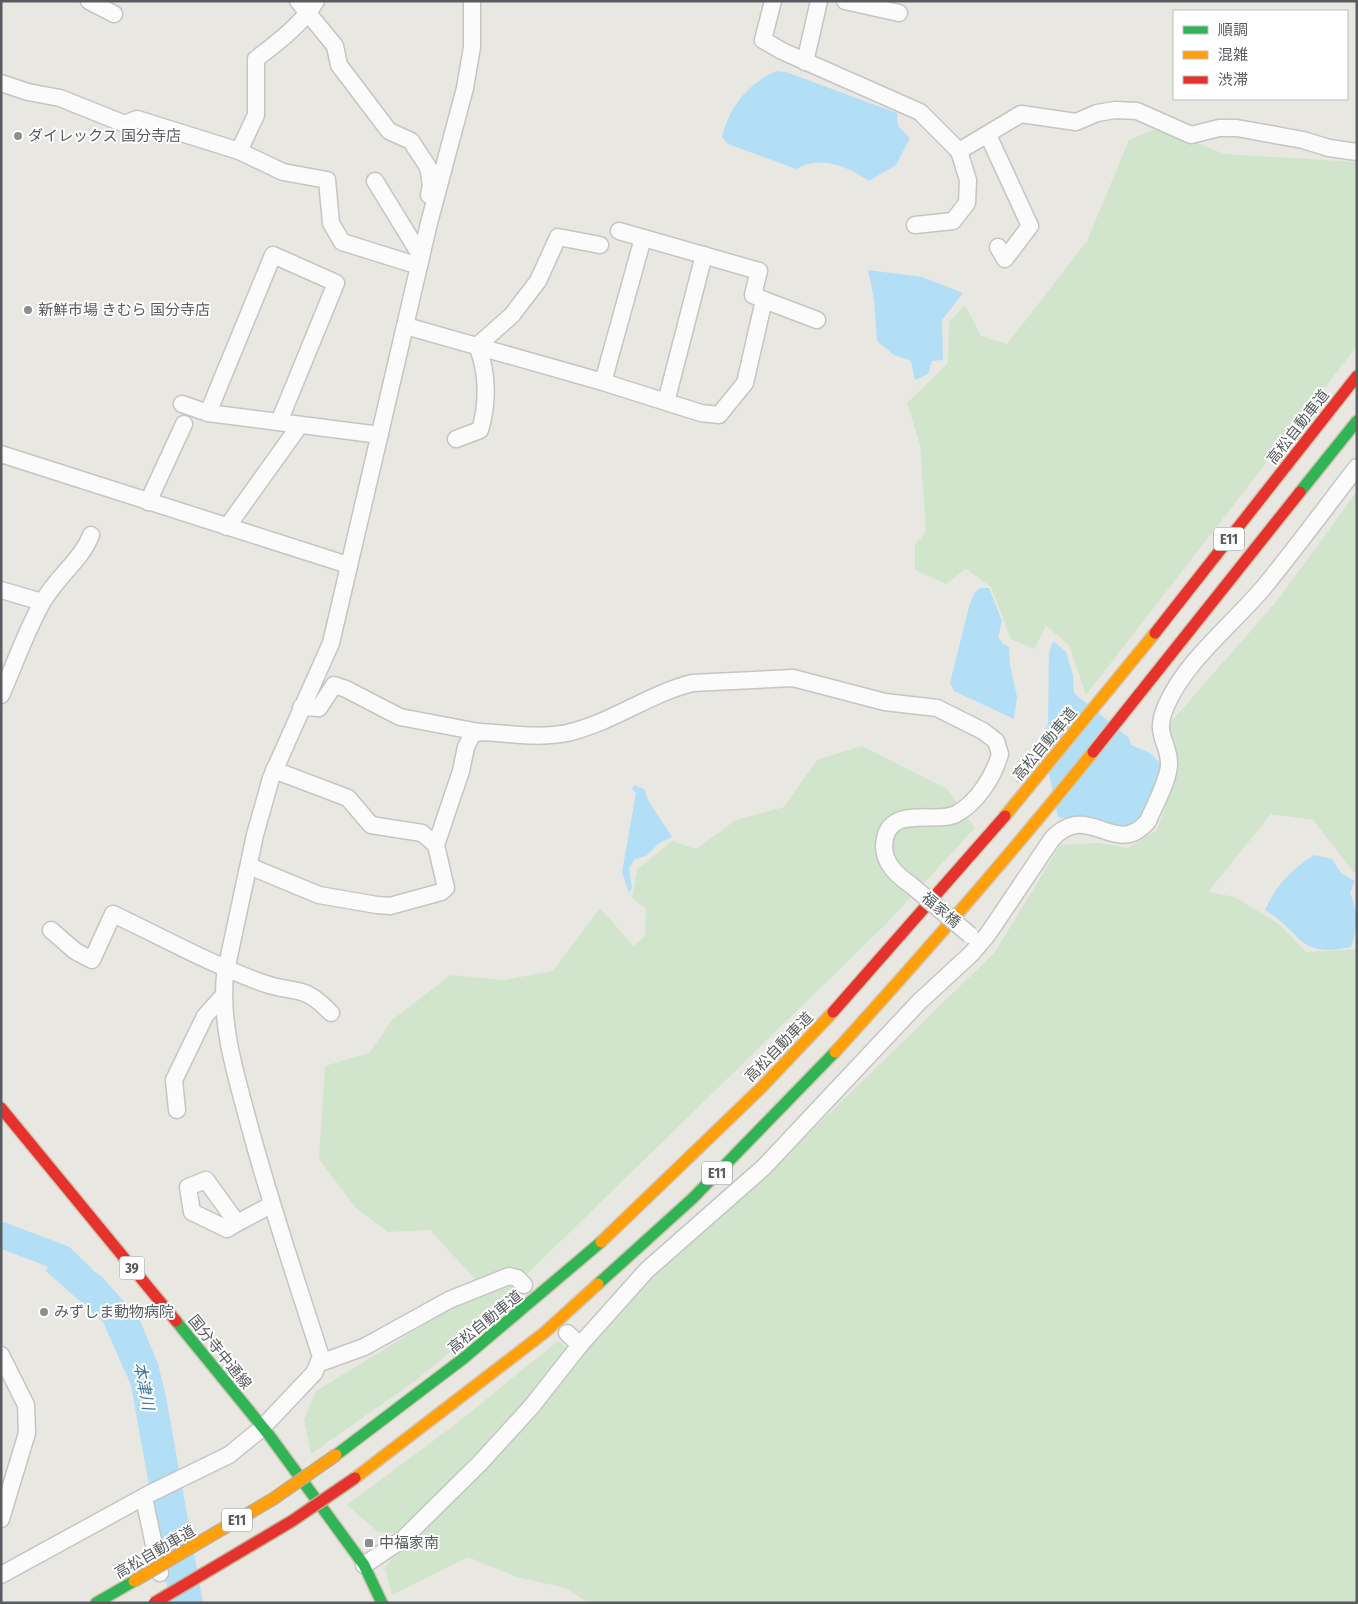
<svg xmlns="http://www.w3.org/2000/svg" width="1358" height="1604" font-family="'Fira Sans Condensed','Noto Sans JP',sans-serif">
<rect width="100%" height="100%" fill="#e9e7e2"/>
<g fill="#d1e5cc">
<path d="M1160 127 1224 154 1357 162V346L1086 695 1069 645 1046 626 1034 649 1011 639 991 587 966 569 946 584 915 570V545L926 531 920 445 907 403 948 363 949 322 965 305 981 336 1007 344 1087 241 1129 140Z"/>
<path d="M1357 491V876L1313 820 1271 814 1208 892 1235 897 1280 925 1306 952 1357 949V1603H589L566 1588 517 1577 468 1557 392 1595 385 1567 414 1534 378 1532 347 1505 457 1423 558 1341 577 1356 650 1275 767 1174 995 952 1060 845 1099 843 1127 848 1157 830 1178 769 1169 724 1277 601Z"/>
<path d="M862 746 947 789 975 828 885 925 528 1273 520 1293 418 1379 311 1454 304 1420 316 1391 476 1293 474 1278 430 1230 388 1232 355 1207 319 1159 325 1066 369 1053 392 1020 451 975 504 980 553 971 600 908 633 946 645 936 646 909 632 898 637 869 672 841 696 849 736 820 784 807 817 760Z"/>
</g>
<g fill="#b2dff6">
<path d="M776 71 786 72 897 113 898 126 910 138 896 165 869 181C846 166 822 155 796 169L728 144 722 137C730 106 747 85 776 71Z"/>
<path d="M868 270 922 277 963 293 942 320 943 360 932 361 928 374 915 380 911 361 894 355 877 341 874 299Z"/>
<path d="M980 588H989L1002 621 998 637 1003 644 1009 647 1010 665 1017 697 1014 719 954 691 950 683 970 603 975 592Z"/>
<path d="M1053 641 1066 652 1073 675 1074 693 1129 738 1131 745 1150 753 1160 763C1161 784 1147 818 1129 831L1058 817 1044 749 1048 723 1049 653Z"/>
<path d="M634 785 644 789 648 800 672 837 658 844 646 856 635 859 629 868 632 888 629 893 622 872 636 793 632 789Z"/>
<path d="M1314 855 1332 859 1341 873 1355 881 1350 893C1358 909 1358 930 1351 947 1298 959 1303 933 1265 910 1278 883 1289 872 1314 855Z"/>
<path d="M56 1246 101 1276 139 1318 158 1364 166 1397 203 1603H170L131 1385 103 1322 46 1271Z"/>
</g>
<g fill="none" stroke-linecap="round" stroke-linejoin="round">
<path stroke="#b2dff6" stroke-width="26" d="M1 1235 62 1258 81 1276"/>
<g stroke="#c5c5c4" stroke-width="19">
<g id="street">
<path d="M89 1 114 14"/>
<path d="M298 1 335 46 339 65 389 131 411 141 428 167 431 185 429 195"/>
<path d="M773 1 763 40 782 51 920 112 959 151 1021 114 1076 122 1097 113 1115 110 1137 111 1191 135 1219 128H1237L1303 140 1329 148 1357 152"/>
<path d="M845 1 899 13"/>
<path d="M805 62 819 1"/>
<path d="M1 83 28 92 60 98 125 124 137 119 239 151 256 115V59C278 42 301 25 316 1"/>
<path d="M988 135 1030 226 1005 259 998 247"/>
<path d="M239 151 283 172 327 180 331 223 342 242 419 266"/>
<path d="M375 181 421 256"/>
<path d="M915 225 953 221 967 203 968 180 959 151"/>
<path d="M764 300 817 320"/>
<path d="M406 326 603 382 701 413 719 415 745 383 764 300 753 295 759 271 619 231"/>
<path d="M603 382 643 238"/>
<path d="M666 402 704 255"/>
<path d="M182 404 208 413 380 435"/>
<path d="M208 413 273 255 336 283 279 422"/>
<path d="M456 439 480 430C488 404 488 371 477 346L512 315 538 281 558 237 600 245"/>
<path d="M1 454 348 565"/>
<path d="M148 502 184 424"/>
<path d="M227 527 300 425"/>
<path d="M1 590 42 602"/>
<path d="M1 695C15 664 26 631 42 603 56 577 81 561 91 535"/>
<path d="M301 707 319 708 334 685 346 689 400 717 479 732"/>
<path d="M274 770 348 798 371 825 422 833 436 845"/>
<path d="M249 866 319 895 377 905 390 906 441 892 446 888 436 845 461 771 466 747 472 735 479 732C509 733 537 739 567 733 611 723 649 694 692 683L793 678 885 702 937 708 983 731 996 741 1000 754C994 776 977 803 956 814 936 825 886 802 884 846 884 864 898 876 911 885"/>
<path d="M51 930 75 951 92 960 113 914C162 937 212 965 263 983 297 995 302 983 331 1013"/>
<path d="M177 1110 174 1080 205 1016 223 996"/>
<path d="M237 1223 227 1229 192 1212 188 1187 206 1180 237 1223 271 1205"/>
<path d="M567 1333 580 1345"/>
<path d="M1 1355 26 1405 27 1433 1 1519"/>
<path d="M320 1363 364 1347 449 1300 509 1276 517 1278 524 1285"/>
<path d="M144 1498 160 1573"/>
<path d="M364 1565 403 1539 480 1463 532 1406 580 1345 647 1270 764 1167 919 1002 971 954 988 934 1052 839C1089 799 1115 860 1148 821 1154 806 1169 780 1169 764 1169 740 1153 736 1166 706 1185 661 1233 624 1264 587 1296 548 1326 507 1357 467"/>
<path d="M1 1575 149 1494 229 1455 262 1428 314 1373 321 1357C296 1279 270 1203 249 1124 236 1075 220 1026 225 975L255 835 271 778 331 643 429 223 465 88 472 47V1"/>
</g>
</g>
<g stroke="#d1c5af" stroke-width="14">
<g id="fast">
<path d="M1300 492 1357 421"/>
<path d="M598 1284 693 1198 835 1052"/>
<path d="M176 1321 269 1435 364 1565 382 1603"/>
<path d="M336 1455 464 1358 601 1242"/>
<path d="M96 1603 134 1581"/>
</g>
</g>
<g stroke="#d1c5af" stroke-width="14">
<g id="slow">
<path d="M1005 816 1155 633"/>
<path d="M835 1052C924 954 1010 855 1093 752"/>
<path d="M601 1242 760 1089 833 1012"/>
<path d="M355 1478 544 1333 598 1284"/>
</g>
</g>
<g stroke="#d1c5af" stroke-width="14">
<g id="jam">
<path d="M1155 633 1357 376"/>
<path d="M1093 752 1300 492"/>
<path d="M833 1012 1005 816"/>
<path d="M1 1108 176 1321"/>
</g>
</g>
<use href="#street" stroke="#fcfbfb" stroke-width="16"/>
<use href="#fast" stroke="#30b455" stroke-width="11"/>
<use href="#slow" stroke="#ff9f0a" stroke-width="11"/>
<use href="#jam" stroke="#e5322d" stroke-width="11"/>
<g stroke="#c5c5c4" stroke-width="19" stroke-linecap="butt">
<path id="street-bridge" d="M911 885 970 935"/>
</g>
<g stroke="#c0ad90" stroke-width="14" stroke-linecap="butt">
<path id="slow-bridge" d="M134 1581 273 1499 336 1455"/>
</g>
<g stroke="#c0ad90" stroke-width="14" stroke-linecap="butt">
<path id="jam-bridge" d="M154 1603 292 1521 355 1478"/>
</g>
<use href="#street-bridge" stroke="#fcfbfb" stroke-width="16"/>
<use href="#slow-bridge" stroke="#ff9f0a" stroke-width="11"/>
<use href="#jam-bridge" stroke="#e5322d" stroke-width="11"/>
</g>
<g fill="#8b8d8e" stroke="#fff" stroke-width="2">
<circle cx="18" cy="136" r="5"/>
<circle cx="28" cy="310" r="5"/>
<circle cx="44" cy="1312" r="5"/>
<rect x="364" y="1538" width="10" height="10" rx="2.5"/>
</g>
<g text-anchor="middle" dominant-baseline="central" stroke-width="4" stroke-linejoin="round" paint-order="stroke">
<g fill="#fff" stroke="#8a8d90" stroke-width="1">
<rect x="1214" y="527.5" width="30" height="23" rx="4"/>
<rect x="702" y="1161.5" width="30" height="23" rx="4"/>
<rect x="119.5" y="1256.5" width="25" height="23" rx="4"/>
<rect x="222" y="1508.5" width="30" height="23" rx="4"/>
</g>
<g font-size="14" font-weight="bold" fill="#585c60">
<text x="1229" y="539">E11</text>
<text x="717" y="1173">E11</text>
<text x="132" y="1268">39</text>
<text x="237" y="1520">E11</text>
</g>
<g font-size="15" fill="#585c60" stroke="#fff" text-anchor="start">
<text x="28" y="136">ダイレックス 国分寺店</text>
<text x="38" y="310">新鮮市場 きむら 国分寺店</text>
<text x="54" y="1312">みずしま動物病院</text>
<text x="379" y="1543">中福家南</text>
</g>
<g font-size="15" fill="#585c60" stroke="#fff">
<text transform="translate(1298 427) rotate(-52)">高松自動車道</text>
<text transform="translate(1045 744) rotate(-50)">高松自動車道</text>
<text transform="translate(941 910) rotate(40)">福家橋</text>
<text transform="translate(779 1047) rotate(-46)">高松自動車道</text>
<text transform="translate(485 1322) rotate(-39)">高松自動車道</text>
<text transform="translate(220 1352) rotate(51)">国分寺中通線</text>
<text transform="translate(155 1552) rotate(-30)">高松自動車道</text>
</g>
<g font-size="16" font-style="italic" fill="#3677a8" stroke="#fff">
<text transform="translate(144 1386) rotate(79)">本津川</text>
</g>
</g>
<rect width="1358" height="1604" fill="none" stroke="#585c60" stroke-width="5"/>
<rect x="1173" y="10" width="175" height="90" fill="#ffffff" stroke="#bcbebf"/>
<rect x="1183" y="26" width="25" height="8" fill="#30b455" stroke="#bcbebf"/>
<text x="1218" y="35" font-size="15" fill="#585c60">順調</text>
<rect x="1183" y="51" width="25" height="8" fill="#ff9f0a" stroke="#bcbebf"/>
<text x="1218" y="60" font-size="15" fill="#585c60">混雑</text>
<rect x="1183" y="76" width="25" height="8" fill="#e5322d" stroke="#bcbebf"/>
<text x="1218" y="85" font-size="15" fill="#585c60">渋滞</text>
</svg>
